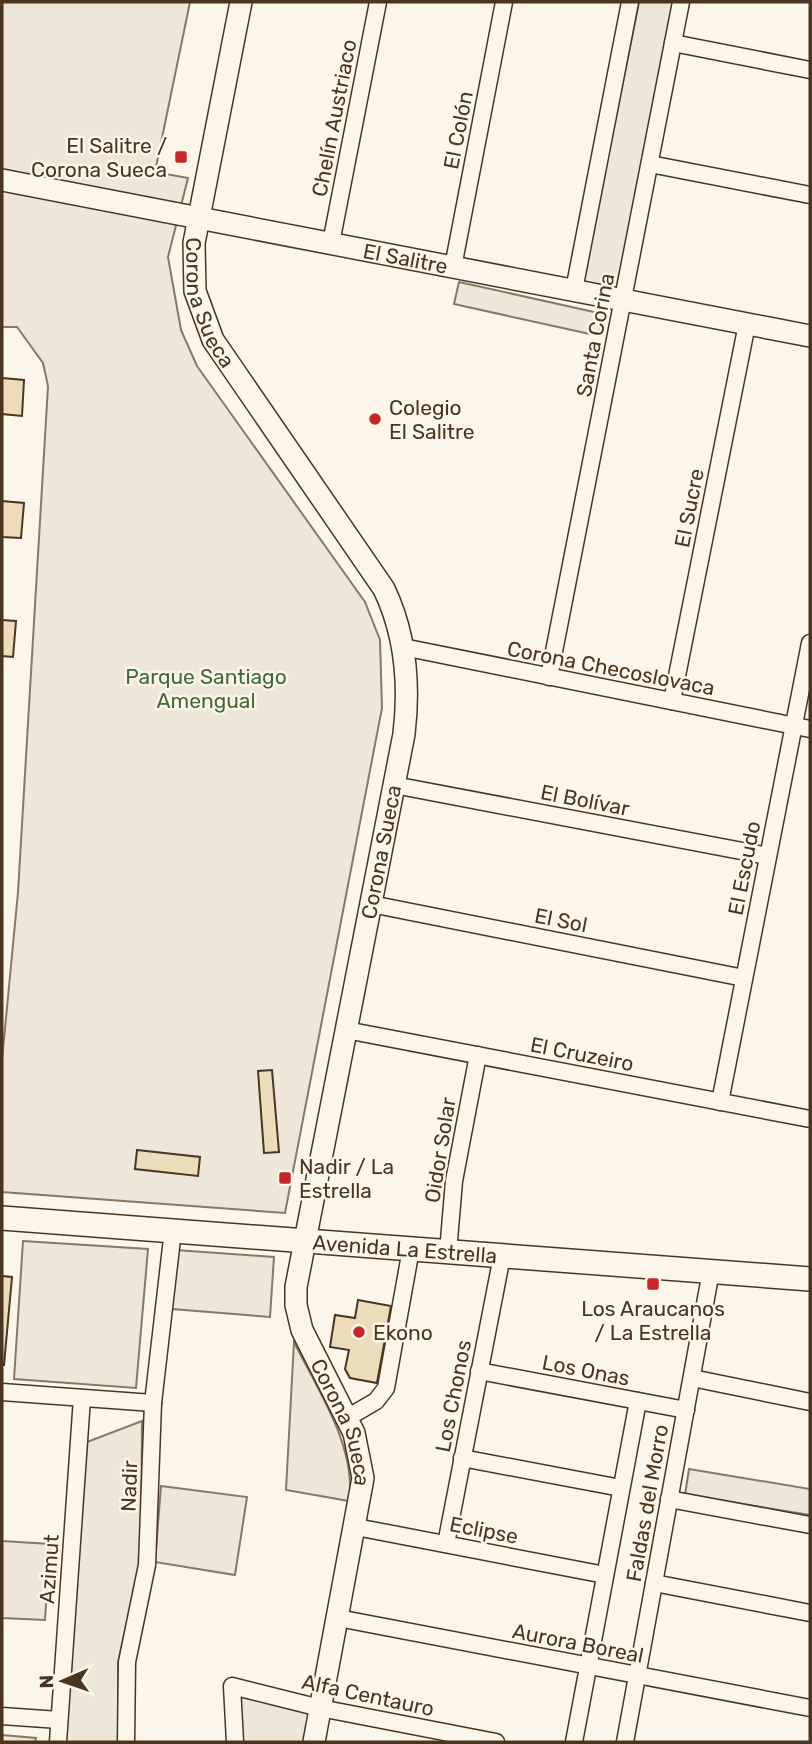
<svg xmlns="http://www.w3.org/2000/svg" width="812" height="1744" font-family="Rubik,sans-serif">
<rect width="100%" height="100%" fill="#fbf6e9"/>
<g fill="#ede6d9" stroke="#887966" stroke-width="2">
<path d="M2 2H190L155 172 188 178 168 257 181 330 197 366 365 602 380 640 382 708 285 1213 2 1192V1060L18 892 48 386 43 363 17 327H2Z"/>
<path d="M639 2H674L616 292 582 286Z"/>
<path d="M23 1241 148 1249 136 1388 14 1379Z"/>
<path d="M176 1250 274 1257 270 1317 172 1309Z"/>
<path d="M294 1342C317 1389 357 1447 349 1501L286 1490Z"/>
<path d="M142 1421 141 1562 118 1663V1742H65L87 1442Z"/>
<path d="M689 1469 810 1489V1515L685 1495Z"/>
<path d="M161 1486 247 1497 235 1575 155 1562Z"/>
<path d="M2 1541 50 1544 45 1620 2 1618Z"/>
<path d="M236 1693 310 1711 305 1742H238Z"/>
<path d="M2 1735 36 1738 35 1742H2Z"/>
</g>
<path fill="#ede7d9" stroke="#887966" stroke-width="2" d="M459 282 603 314 599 336 454 304Z"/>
<g fill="#ecdcbc" stroke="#4a3520" stroke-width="2">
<path d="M2 378 24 380 22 416 2 414Z"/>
<path d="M2 501 24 503 21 538 2 537Z"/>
<path d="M2 620 16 621 13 657 2 656Z"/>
<path d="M272 1070 279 1152 264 1153 258 1071Z"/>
<path d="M137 1150 200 1157 198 1176 135 1169Z"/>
<path d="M2 1276 12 1277 4 1365H2Z"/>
<path d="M358 1300 391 1306 377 1383 350 1378 345 1369 349 1350 330 1347 335 1315 355 1318Z"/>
</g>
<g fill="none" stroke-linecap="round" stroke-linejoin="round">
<g stroke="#4a3520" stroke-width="19">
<g id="minor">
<path d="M673 43 810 70"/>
<path d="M650 164 810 195"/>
<path d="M331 243 378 2"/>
<path d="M453 267 504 2"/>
<path d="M574 290 630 2"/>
<path d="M403 647 810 729"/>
<path d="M549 677 681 2"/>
<path d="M672 701 747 324"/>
<path d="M394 785 768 856"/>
<path d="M371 904 744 978"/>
<path d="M346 1030 810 1119"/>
<path d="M720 1102 810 643"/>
<path d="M448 1252 454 1181 478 1055"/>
<path d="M479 1371 686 1410"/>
<path d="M692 1378 810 1402"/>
<path d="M2 1392 153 1403"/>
<path d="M347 1418 376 1401 386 1388 411 1249"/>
<path d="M462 1458 621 1488"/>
<path d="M669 1499 810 1525"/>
<path d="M356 1527 605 1575"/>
<path d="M446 1544 502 1256"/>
<path d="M654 1583 810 1613"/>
<path d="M338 1618 810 1708"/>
<path d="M2 1716 59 1720"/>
<path d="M58 1742 82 1398"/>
<path d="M126 1742 127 1662 147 1565 153 1403 173 1230"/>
<path d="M235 1742 232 1686 320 1708 496 1742"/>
<path d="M574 1742 638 1401"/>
<path d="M625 1742 711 1271"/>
</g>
</g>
<g stroke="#4a3520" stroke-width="24">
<g id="tertiary">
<path id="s1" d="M241 2 194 243 195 291 213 340 384 589C406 635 410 683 404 734L296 1287V1305L302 1330 354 1433 363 1478 314 1742"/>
<path id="s2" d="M2 180 810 336"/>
</g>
</g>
<g stroke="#4a3520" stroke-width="26">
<g id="secondary">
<path id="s3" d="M2 1218 810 1279"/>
</g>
</g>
<use href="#minor" stroke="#fbf6e9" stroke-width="16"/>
<use href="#tertiary" stroke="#fbf6e9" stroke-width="21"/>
<use href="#secondary" stroke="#fbf6e9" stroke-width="23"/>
</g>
<g fill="#c62828" stroke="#fbf6e9" stroke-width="2.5">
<rect x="174" y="150" width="14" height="14" rx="3.5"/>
<circle cx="375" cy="419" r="7"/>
<rect x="278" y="1171" width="14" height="14" rx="3.5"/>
<rect x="646" y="1277" width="14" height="14" rx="3.5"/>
<circle cx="359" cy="1332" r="7"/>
</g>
<g text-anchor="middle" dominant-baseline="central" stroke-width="5" stroke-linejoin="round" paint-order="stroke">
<g font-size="21" fill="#4a3520" stroke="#fbf6e9">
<text transform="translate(334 118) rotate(-79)">Chelín Austriaco</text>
<text transform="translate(458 130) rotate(-79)">El Colón</text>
<text stroke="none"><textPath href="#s2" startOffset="411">El Salitre</textPath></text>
<text stroke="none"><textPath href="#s1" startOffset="308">Corona Sueca</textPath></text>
<text transform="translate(595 335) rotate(-79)">Santa Corina</text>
<text transform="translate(689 508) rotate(-79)">El Sucre</text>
<text transform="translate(611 668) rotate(11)">Corona Checoslovaca</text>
<text transform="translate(585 800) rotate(11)">El Bolívar</text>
<text transform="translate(381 852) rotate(-79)">Corona Sueca</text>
<text transform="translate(744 868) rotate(-79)">El Escudo</text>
<text transform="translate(561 920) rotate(11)">El Sol</text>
<text transform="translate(582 1054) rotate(11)">El Cruzeiro</text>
<text transform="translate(440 1150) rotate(-81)">Oidor Solar</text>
<text stroke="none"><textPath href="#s3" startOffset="404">Avenida La Estrella</textPath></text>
<text transform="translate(586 1370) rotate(11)">Los Onas</text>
<text transform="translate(453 1396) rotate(-79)">Los Chonos</text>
<text stroke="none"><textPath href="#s1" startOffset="1505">Corona Sueca</textPath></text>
<text transform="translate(129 1486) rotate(-88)">Nadir</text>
<text transform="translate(647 1503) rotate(-80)">Faldas del Morro</text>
<text transform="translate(484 1530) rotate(11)">Eclipse</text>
<text transform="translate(49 1569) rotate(-86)">Azimut</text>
<text transform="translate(578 1643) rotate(11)">Aurora Boreal</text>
<text transform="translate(368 1695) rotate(12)">Alfa Centauro</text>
</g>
<g font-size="21" fill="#4a3520" stroke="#fbf6e9" text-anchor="start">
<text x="167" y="145" text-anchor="end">El Salitre /<tspan x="167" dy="24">Corona Sueca</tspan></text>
<text x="389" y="407">Colegio<tspan x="389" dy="24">El Salitre</tspan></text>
<text x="299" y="1166">Nadir / La<tspan x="299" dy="24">Estrella</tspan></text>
<text x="653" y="1308" text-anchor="middle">Los Araucanos<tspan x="653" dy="24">/ La Estrella</tspan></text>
<text x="373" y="1332">Ekono</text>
</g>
<g font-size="21" fill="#436837" stroke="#fbf6e9">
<text x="206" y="676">Parque Santiago<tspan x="206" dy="24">Amengual</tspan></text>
</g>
</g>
<rect width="812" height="1744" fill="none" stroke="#4a3520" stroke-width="7"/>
<g transform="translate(63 1681) rotate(268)" stroke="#fbf6e9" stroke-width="5" paint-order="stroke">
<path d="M0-5L12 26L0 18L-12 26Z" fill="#4a3520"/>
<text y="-10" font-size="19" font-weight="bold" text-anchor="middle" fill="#4a3520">N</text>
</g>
</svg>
